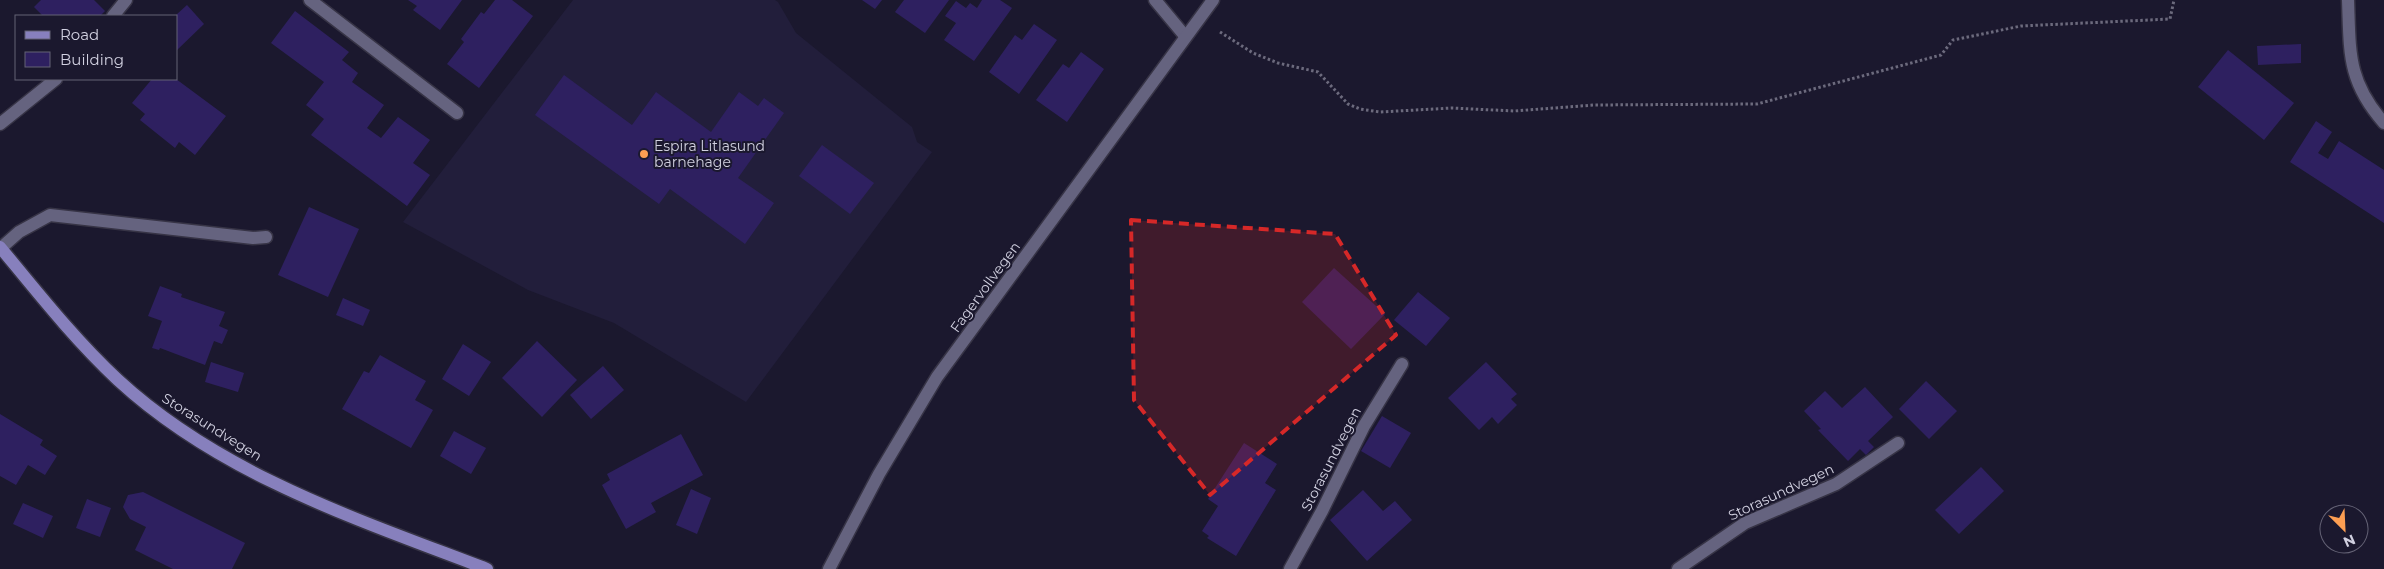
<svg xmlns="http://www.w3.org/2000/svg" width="2384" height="569" font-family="Montserrat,sans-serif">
<rect width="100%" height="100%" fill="#1b182e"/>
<path fill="#221e3b" d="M573 0H775L778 2 796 33 912 127 917 142 932 152 746 402 614 323 528 290 403 222Z"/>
<g fill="#2e2060">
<path d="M41 0H94L105 11 100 16H43L34 7Z"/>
<path d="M408 0H462L440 30 413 10 417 6Z"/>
<path d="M495 0H512L533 16 479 88 447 64 464 42 461 39 481 12 484 14Z"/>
<path d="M862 0H882L875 9Z"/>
<path d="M904 0H949L925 33 895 12Z"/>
<path d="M982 0H1000L1012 8 974 61 944 40 956 23 945 16 956 1 966 8 970 3 977 8Z"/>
<path d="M187 5 204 24 176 51V15Z"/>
<path d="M295 11 349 52 342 60 358 73 352 82 384 105 367 128 381 138 398 117 430 140 413 163 430 175 407 206 311 135 324 119 306 105 324 82 271 43Z"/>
<path d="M1034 24 1057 40 1019 94 989 72 1015 35 1022 40Z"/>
<path d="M2301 44V63L2258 65 2257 46Z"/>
<path d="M2228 50 2294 103 2264 140 2198 87Z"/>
<path d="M1081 52 1104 69 1067 122 1036 100 1063 64 1069 68Z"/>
<path d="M564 75 632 125 656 92 711 132 739 92 758 106 764 98 784 113 738 178 774 203 745 244 670 189 659 204 535 115Z"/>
<path d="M152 79H176L226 116 195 155 179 142 175 148 140 120 145 114 132 103Z"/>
<path d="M2316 121 2332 132 2318 153 2328 159 2339 141 2384 170V223L2290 162Z"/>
<path d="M822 145 874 183 850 214 799 176Z"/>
<path d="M309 207 359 229 328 297 278 275Z"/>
<path d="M1334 268 1385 314 1351 349 1302 302Z"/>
<path d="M160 286 182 294 181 297 225 312 219 326 228 330 222 344 214 341 205 365 160 348 159 350 152 348 162 321 148 316Z"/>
<path d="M1418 292 1450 318 1426 346 1394 320Z"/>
<path d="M343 298 370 310 363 326 336 315Z"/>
<path d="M537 341 577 380 542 417 502 378Z"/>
<path d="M463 344 491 362 469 396 442 379Z"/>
<path d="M380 355 426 381 415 400 433 410 411 448 342 409 364 371 369 373Z"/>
<path d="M211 362 244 373 238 392 205 382Z"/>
<path d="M1486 362 1517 394 1511 399 1517 405 1498 424 1492 417 1479 430 1448 398Z"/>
<path d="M603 366 624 390 591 419 570 395Z"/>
<path d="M1926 381 1957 411 1929 439 1899 409Z"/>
<path d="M1865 387 1893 417 1868 441 1874 447 1866 455 1860 449 1848 461 1818 430 1821 429 1804 411 1825 391 1842 408Z"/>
<path d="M0 414 43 440 40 445 57 456 45 475 28 465 16 485 0 476Z"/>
<path d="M1382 416 1411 433 1390 468 1361 451Z"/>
<path d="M454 431 486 448 471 474 440 456Z"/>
<path d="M681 434 703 475 651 503 656 512 626 529 602 485 610 480 607 474Z"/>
<path d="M1244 443 1277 464 1265 483 1276 490 1236 556 1207 538 1209 536 1202 531 1218 506 1208 499Z"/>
<path d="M1981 467 2004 491 1959 534 1935 510Z"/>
<path d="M691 489 711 498 697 534 676 525Z"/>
<path d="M1363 490 1383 511 1395 501 1412 520 1367 561 1330 520Z"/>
<path d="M143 492 245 543 232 569H173L135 550 146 527 130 519 123 507 128 495Z"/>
<path d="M87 499 111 508 100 537 76 528Z"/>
<path d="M23 503 53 516 43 538 13 524Z"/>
</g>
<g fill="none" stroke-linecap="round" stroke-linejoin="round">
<g stroke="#373446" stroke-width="15">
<g id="minor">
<path d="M310 0 457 113"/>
<path d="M1155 0 1185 36"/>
<path d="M2348 0C2350 52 2347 81 2384 123"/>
<path d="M113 16 126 0"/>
<path d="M0 124 56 79"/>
<path d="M1 248 19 232 50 215 253 238 266 237"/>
<path d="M829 569 879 474 937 377 1213 0"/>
<path d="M1290 569 1322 511 1364 426 1402 364"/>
<path d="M1678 569 1745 523 1836 484 1898 443"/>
</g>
</g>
<g stroke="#373446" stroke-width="15">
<path id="major" d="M0 247C38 293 75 340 118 380 221 475 359 520 487 569"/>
</g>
<path stroke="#6c6a7d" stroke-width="3" stroke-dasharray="2.5 2.5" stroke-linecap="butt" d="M1220 32 1253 53 1278 63 1318 72 1348 104 1360 109 1380 112 1452 108 1514 111 1594 105 1757 104 1941 55 1953 40 2021 26 2170 19 2174 0"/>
<use href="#minor" stroke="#65637f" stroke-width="12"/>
<use href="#major" stroke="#8780bd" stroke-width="12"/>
</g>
<path fill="#d62828" fill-opacity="0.2" stroke="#d62828" stroke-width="4" stroke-dasharray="10 6" stroke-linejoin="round" d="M1131 220 1335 234 1396 335 1210 495 1134 400Z"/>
<circle fill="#fc9e52" stroke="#1b182e" stroke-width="2" cx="644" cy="154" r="5"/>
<g text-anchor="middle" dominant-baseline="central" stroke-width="4" stroke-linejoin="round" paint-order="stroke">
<g font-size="14" fill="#d1d0e0" stroke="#1b182e" text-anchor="start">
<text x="654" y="146">Espira Litlasund<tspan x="654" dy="16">barnehage</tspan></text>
</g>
<g font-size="14" fill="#d1d0e0" stroke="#1b182e">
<text transform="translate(985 287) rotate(-54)">Fagervollvegen</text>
<text transform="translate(212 427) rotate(32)">Storasundvegen</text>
<text transform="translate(1331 459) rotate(-63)">Storasundvegen</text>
<text transform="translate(1781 492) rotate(-25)">Storasundvegen</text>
</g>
</g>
<rect x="15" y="15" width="162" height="65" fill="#1b182e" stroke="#646275"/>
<rect x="25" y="31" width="25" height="8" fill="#8780bd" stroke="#646275"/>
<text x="60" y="40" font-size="15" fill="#d1d0e0">Road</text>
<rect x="25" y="52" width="25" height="15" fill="#2e2060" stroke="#646275"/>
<text x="60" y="65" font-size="15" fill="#d1d0e0">Building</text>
<g transform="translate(2344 529) rotate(156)"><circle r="24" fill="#1b182e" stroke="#646275"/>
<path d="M0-4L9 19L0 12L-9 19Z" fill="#fc9e52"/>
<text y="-8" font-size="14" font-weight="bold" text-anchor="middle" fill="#d1d0e0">N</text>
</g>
</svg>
